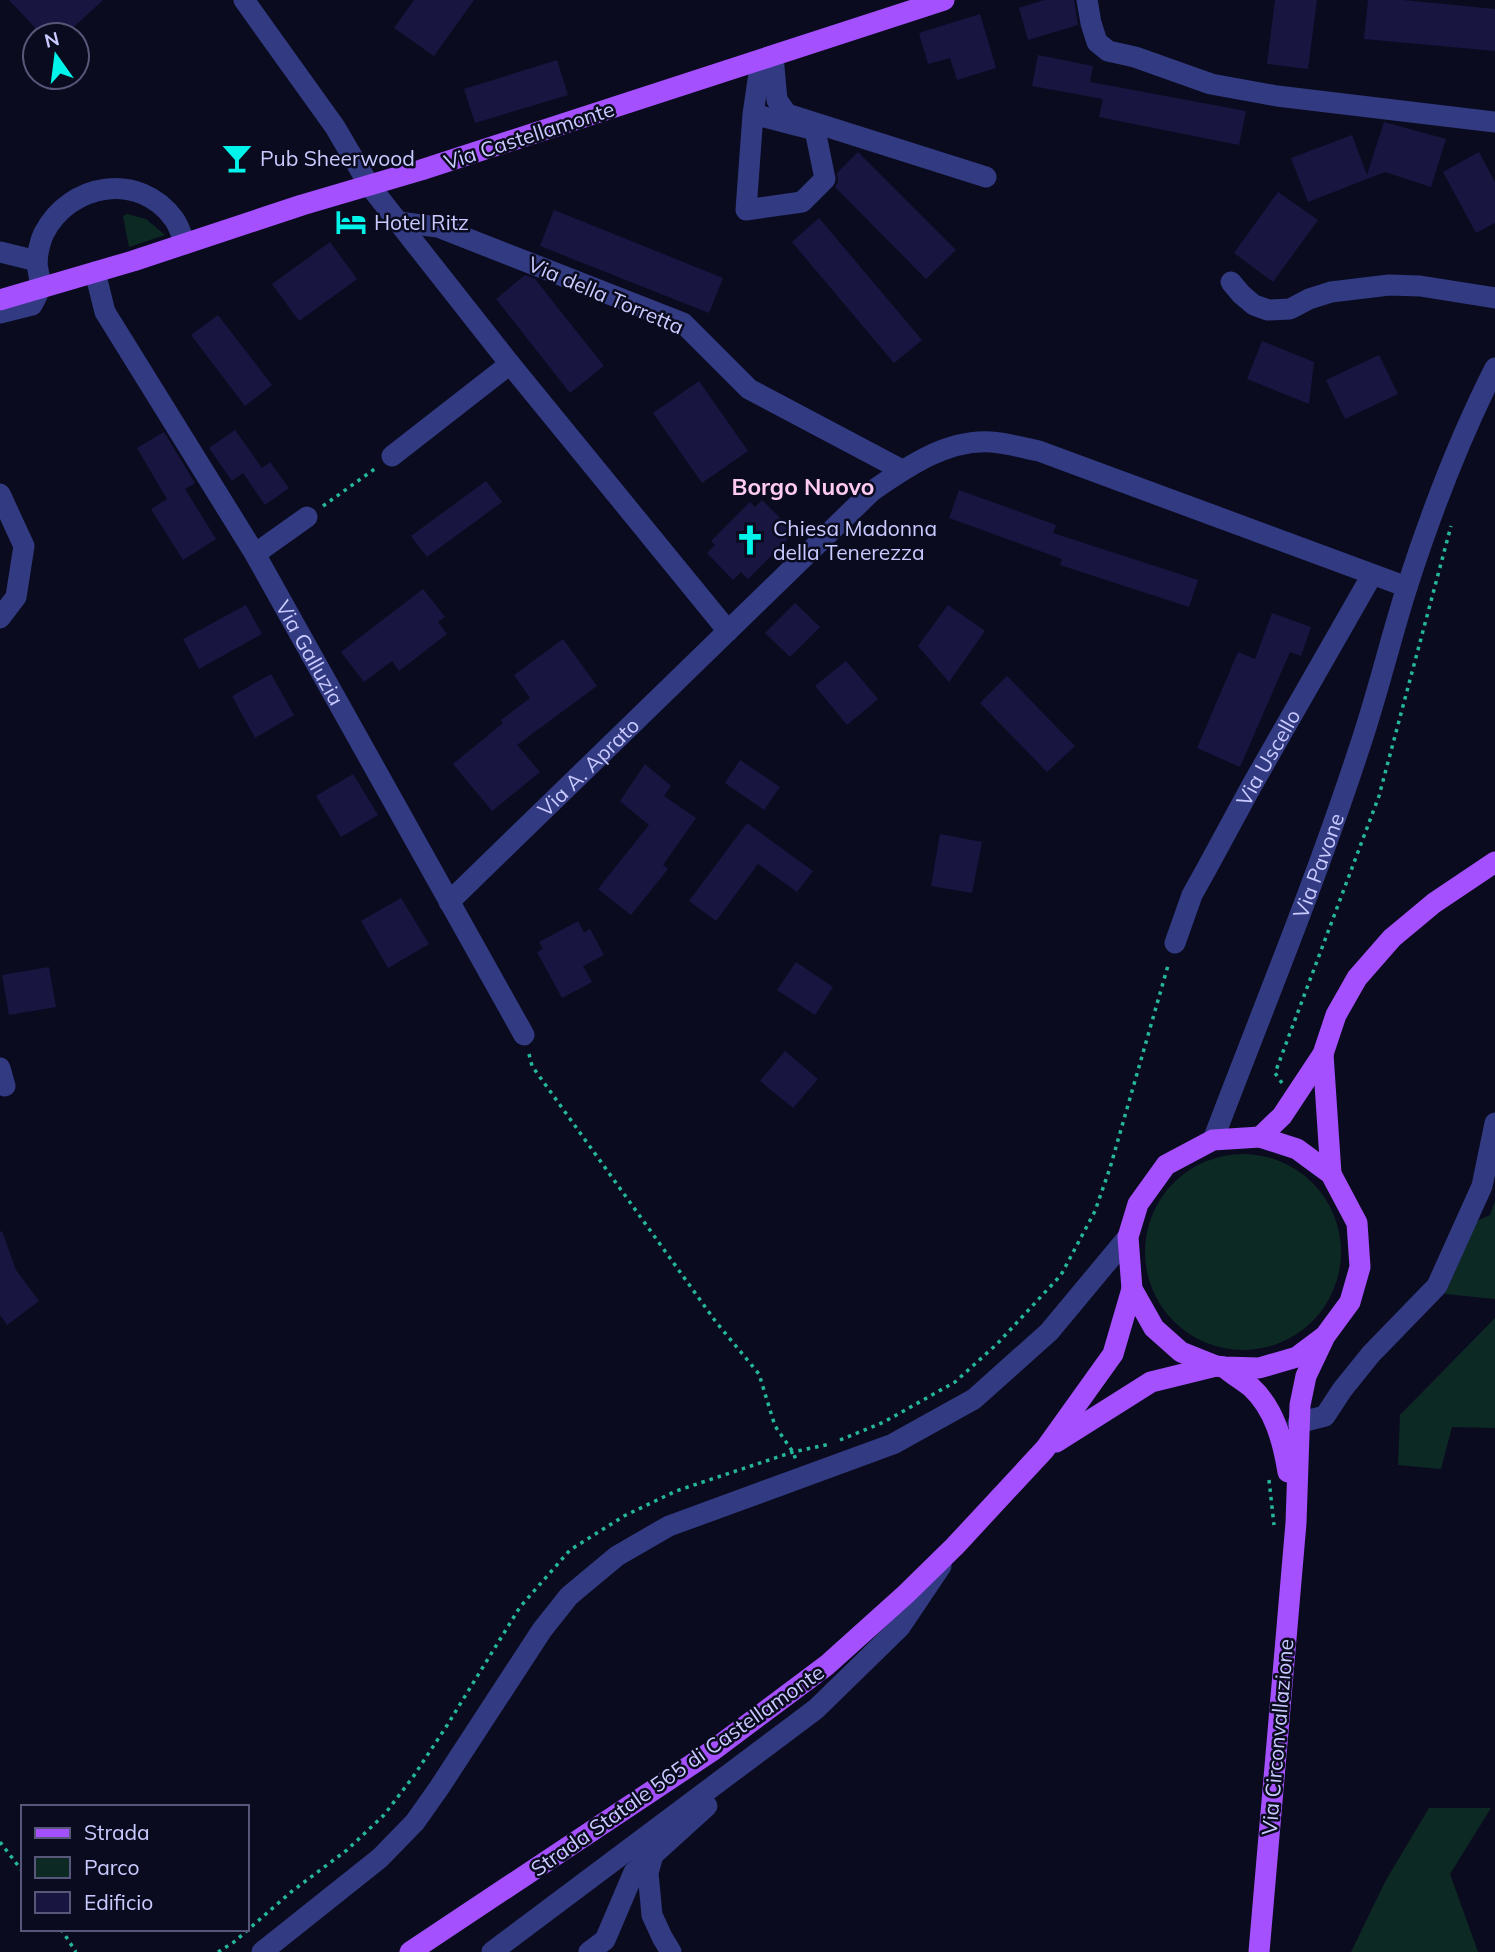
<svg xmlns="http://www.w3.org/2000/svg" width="1495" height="1952" font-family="Mulish,sans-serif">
<rect width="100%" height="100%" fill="#0b0b1f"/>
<g fill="#0d2924">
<path d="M127 214 146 219 165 235 129 247 123 216Z"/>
<circle cx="1243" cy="1252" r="98"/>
<path d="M1495 1201V1299L1445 1294 1477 1221 1490 1215Z"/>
<path d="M1495 1318V1428L1452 1427 1441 1469 1398 1465 1400 1415Z"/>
<path d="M1429 1808H1491L1450 1874 1478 1952H1351L1386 1880Z"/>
</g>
<g fill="#181541">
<path d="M9 0H103L65 35H42Z"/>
<path d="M414 0H474L434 56 394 28Z"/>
<path d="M1044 0H1074L1078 25 1028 40 1019 8Z"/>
<path d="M1275 0H1317L1308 69 1267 64Z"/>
<path d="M1368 0H1403L1495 9V51L1364 39Z"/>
<path d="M980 14 996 68 957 80 950 58 928 64 919 33Z"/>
<path d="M1038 55 1093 66 1090 82 1246 111 1239 145 1099 117 1103 99 1032 86Z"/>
<path d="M557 60 568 95 475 123 464 89Z"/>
<path d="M1384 122 1446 139 1431 187 1385 172 1308 202 1291 158 1352 135 1367 175Z"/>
<path d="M858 152 956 250 926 279 835 187 838 182 837 173Z"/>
<path d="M1479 152 1495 182V223L1476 233 1443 172Z"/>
<path d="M1278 192 1318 220 1273 282 1234 253Z"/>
<path d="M554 210 723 278 709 313 540 246Z"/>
<path d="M819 218 922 340 894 363 792 242Z"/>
<path d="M330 242 357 279 299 321 272 284Z"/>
<path d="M525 275 535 279 604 366 570 393 496 299Z"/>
<path d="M218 315 272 385 245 406 191 335Z"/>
<path d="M1262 341 1314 362 1309 404 1247 379Z"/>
<path d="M1379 355 1398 394 1345 419 1326 380Z"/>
<path d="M699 381 748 451 702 483 653 413Z"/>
<path d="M235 430 262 468 270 462 289 488 265 505 243 473 232 481 209 448Z"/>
<path d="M164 432 195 483 185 489 216 539 183 560 151 509 167 499 137 448Z"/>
<path d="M486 481 502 502 427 557 411 536Z"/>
<path d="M959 490 1056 525 1053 533 1198 580 1189 607 1060 565 1062 559 949 518Z"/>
<path d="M762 500 790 528 783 534 788 539 748 579 741 572 733 580 707 553 715 545 711 541 750 502 755 507Z"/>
<path d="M423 589 445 617 438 622 447 634 399 671 392 661 364 682 341 652Z"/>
<path d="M795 603 820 627 790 657 765 633Z"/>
<path d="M246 605 262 634 199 669 183 639Z"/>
<path d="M948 605 985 631 949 682 918 646Z"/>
<path d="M1272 613 1311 627 1301 656 1290 652 1240 767 1197 748 1238 652 1255 659Z"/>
<path d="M563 639 597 686 517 745 540 772 492 811 453 764 503 723 501 720 530 698 514 675Z"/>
<path d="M846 661 878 699 847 725 815 686Z"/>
<path d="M271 674 294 715 255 738 232 696Z"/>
<path d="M1007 676 1075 746 1047 772 980 703Z"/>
<path d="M740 760 780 787 764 810 725 783Z"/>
<path d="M645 764 671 786 664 796 696 818 663 865 668 869 631 915 598 889 649 825 620 801Z"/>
<path d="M353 774 378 815 341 837 316 796Z"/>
<path d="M747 823 813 871 797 892 758 864 716 921 689 901Z"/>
<path d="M940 834 982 842 972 893 931 886Z"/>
<path d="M401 898 429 944 388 968 361 921Z"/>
<path d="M578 921 584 933 590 929 604 955 583 966 592 982 562 998 537 952 543 949 539 942Z"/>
<path d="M796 962 833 987 815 1015 777 990Z"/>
<path d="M49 967 56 1007 9 1015 2 975Z"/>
<path d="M785 1051 818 1079 793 1108 760 1081Z"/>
<path d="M2 1231 16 1270 39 1301 7 1325 0 1315V1232Z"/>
</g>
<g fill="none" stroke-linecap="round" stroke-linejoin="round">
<g stroke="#25b799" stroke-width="3.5" stroke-dasharray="3.5 5" stroke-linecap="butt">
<path d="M323 506 376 468"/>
<path d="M529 1054 532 1066 716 1322 759 1374 775 1426 793 1452 796 1460"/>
<path d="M1282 1083 1275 1073 1379 796 1451 526"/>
<path d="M840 1440 884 1422 955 1382 997 1344 1061 1275 1095 1211 1110 1168 1169 962"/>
<path d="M1269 1480 1274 1525"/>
<path d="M0 1842 23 1872"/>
<path d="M61 1929 76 1952"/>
<path d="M218 1952 234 1942 291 1892 347 1850 384 1815 413 1777 446 1727 520 1607 570 1550 624 1516 676 1491 793 1452 830 1444"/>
</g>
<g stroke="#323a82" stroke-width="21">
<path d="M244 0 335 127 369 185 510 364 728 631"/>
<path d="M1087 0 1091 23 1097 42 1108 51 1135 57 1211 84 1277 96 1495 122"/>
<path d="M773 56 777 100 787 114 986 177"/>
<path d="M753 114 815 130 825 179 802 202 746 210 753 114 761 60"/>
<path d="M398 222 438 227 683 323 749 389 902 470"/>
<path d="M0 252 37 261"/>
<path id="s1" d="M95 272 105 312 255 554 524 1035"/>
<path d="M1231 282 1241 294 1254 305 1268 310 1290 309 1309 299 1331 292 1389 285 1420 286 1495 298"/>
<path d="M0 313 32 305C35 299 40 292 40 285 40 278 38 271 37 264 37 255 40 241 44 233 70 183 139 171 174 219 179 226 182 236 185 244"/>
<path d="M392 456 510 364"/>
<path d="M0 494 24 546 16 597 0 618"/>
<path d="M255 554 307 517"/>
<path id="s2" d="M449 902 872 491C907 467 947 439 991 442 1007 443 1023 448 1039 451L1407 587"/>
<path id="s3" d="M1175 943 1192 895 1207 868 1252 785 1372 575"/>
<path d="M0 1068 5 1086"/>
<path id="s4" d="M1213 1140C1262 1011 1315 883 1358 752 1377 697 1390 640 1408 584 1432 510 1460 437 1495 368"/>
<path d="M1298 1423 1325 1416 1342 1390 1371 1354 1437 1286 1482 1186 1495 1123"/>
<path d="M262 1952 380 1858 415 1822 439 1788 542 1630 569 1596 617 1556 669 1526 893 1444 974 1399 1049 1332 1128 1237"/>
<path d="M492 1952 816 1709 900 1627 941 1566"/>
<path d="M589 1952 605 1940 634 1872 652 1856"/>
<path d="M671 1952 662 1937 652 1915 648 1873 653 1855 707 1806"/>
</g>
<g stroke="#a450ff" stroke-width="21">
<path d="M0 300 133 261 302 205 421 170 944 0"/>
<path d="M1323 1054 1331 1174"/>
<path d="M1260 1137 1282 1116 1323 1054 1336 1015 1357 978 1392 938 1434 903 1495 862"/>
<path d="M1224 1367C1232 1374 1242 1380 1251 1387 1275 1409 1283 1442 1288 1472"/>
<path d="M1056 1442 1151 1382 1216 1366"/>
<path d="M410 1952 712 1751 827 1665 906 1594 955 1546 1045 1449 1113 1354 1132 1289"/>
<path d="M1259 1952 1296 1523 1300 1405 1306 1376 1325 1336 1350 1302 1360 1267 1357 1223 1331 1174 1297 1149 1260 1137 1213 1140 1166 1165 1138 1204 1128 1237 1132 1289 1154 1328 1181 1352 1216 1366 1224 1367 1259 1368 1297 1357 1325 1336"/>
</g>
</g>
<defs>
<g id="bar-bare" transform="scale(2.415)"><path d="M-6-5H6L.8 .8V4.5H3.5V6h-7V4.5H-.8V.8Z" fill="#00f4e9" stroke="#0b0b1f" stroke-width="2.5" paint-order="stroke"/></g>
<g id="hotel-bare" transform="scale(2.415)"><path d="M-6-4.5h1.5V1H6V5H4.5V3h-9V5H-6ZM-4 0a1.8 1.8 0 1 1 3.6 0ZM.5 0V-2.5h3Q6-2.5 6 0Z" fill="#00f4e9" stroke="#0b0b1f" stroke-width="2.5" paint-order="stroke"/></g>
<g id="church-bare" transform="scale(2.415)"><path d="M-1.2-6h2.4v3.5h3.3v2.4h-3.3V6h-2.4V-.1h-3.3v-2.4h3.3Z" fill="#00f4e9" stroke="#0b0b1f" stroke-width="2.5" paint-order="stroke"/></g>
</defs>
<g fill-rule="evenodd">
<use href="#bar-bare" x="237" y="158"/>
<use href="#hotel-bare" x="351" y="222"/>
<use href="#church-bare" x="750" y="540"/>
</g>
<g text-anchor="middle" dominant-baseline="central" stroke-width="5" stroke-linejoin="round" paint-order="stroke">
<g font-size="21" fill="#c9caff" stroke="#0b0b1f">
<text transform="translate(529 135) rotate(-18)">Via Castellamonte</text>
<text transform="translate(606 295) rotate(23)">Via della Torretta</text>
<text stroke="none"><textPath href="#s1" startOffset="439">Via Galluzia</textPath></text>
<text stroke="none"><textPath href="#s3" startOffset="208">Via Uscello</textPath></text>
<text stroke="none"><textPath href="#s2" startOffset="194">Via A. Aprato</textPath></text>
<text stroke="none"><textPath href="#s4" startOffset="294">Via Pavone</textPath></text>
<text transform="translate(1277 1737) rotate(-85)">Via Circonvallazione</text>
<text transform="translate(677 1770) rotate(-35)">Strada Statale 565 di Castellamonte</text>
</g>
<g font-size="21" fill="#c9caff" stroke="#0b0b1f" text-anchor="start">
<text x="260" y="158">Pub Sheerwood</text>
<text x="374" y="222">Hotel Ritz</text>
<text x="773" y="528">Chiesa Madonna<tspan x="773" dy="24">della Tenerezza</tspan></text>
</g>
<g font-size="23" font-weight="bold" fill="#ffcbf3" stroke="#0b0b1f">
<text x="803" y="486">Borgo Nuovo</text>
</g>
</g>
<rect x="21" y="1805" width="228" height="126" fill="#0b0b1f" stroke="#575779" stroke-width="2"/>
<rect x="35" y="1828" width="35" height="10" fill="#a450ff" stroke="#575779" stroke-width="2"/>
<text x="84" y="1840" font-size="21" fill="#c9caff">Strada</text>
<rect x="35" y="1857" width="35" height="21" fill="#0d2924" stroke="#575779" stroke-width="2"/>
<text x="84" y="1875" font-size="21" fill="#c9caff">Parco</text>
<rect x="35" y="1892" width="35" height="21" fill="#181541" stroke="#575779" stroke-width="2"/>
<text x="84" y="1910" font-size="21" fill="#c9caff">Edificio</text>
<g transform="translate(56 56) rotate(346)"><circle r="33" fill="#0b0b1f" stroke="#575779" stroke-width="2"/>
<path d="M0-5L12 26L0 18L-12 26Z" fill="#00f4e9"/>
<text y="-10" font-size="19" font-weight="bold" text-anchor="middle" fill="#c9caff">N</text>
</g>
</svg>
